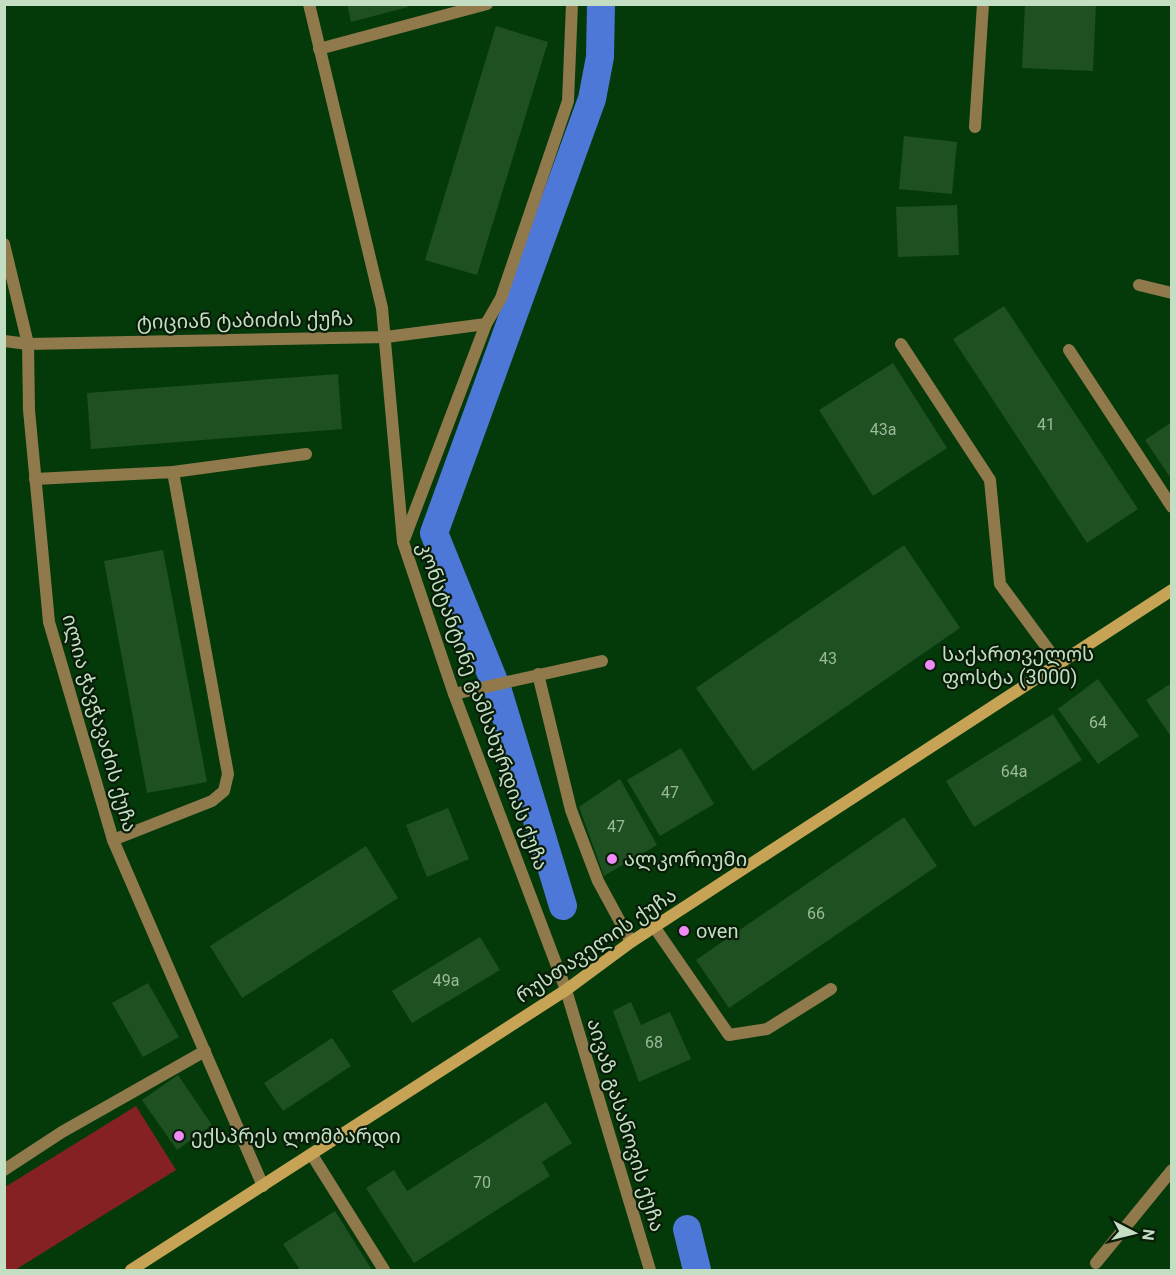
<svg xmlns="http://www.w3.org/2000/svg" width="1176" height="1275" font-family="Roboto,'Noto Sans Georgian',sans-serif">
<rect width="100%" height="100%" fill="#043a0a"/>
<path fill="#862123" d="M136 1106 176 1170 15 1270H5V1187Z"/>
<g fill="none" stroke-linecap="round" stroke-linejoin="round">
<g stroke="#4d78d8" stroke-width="28">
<path d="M563 906 498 691 434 533 592 99 600 57 601 4"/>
<path d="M687 1229 697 1270"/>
</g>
</g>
<g fill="#1f5021">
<path d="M347 4H408V7L351 22Z"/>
<path d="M1025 4H1096L1093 71 1022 68Z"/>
<path d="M496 26 548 42 477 275 425 260Z"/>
<path d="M904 136 957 142 952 194 899 189Z"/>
<path d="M957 205 959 255 898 257 896 207Z"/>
<path d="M1004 306 1138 509 1087 543 953 339Z"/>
<path d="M893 363 947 448 873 496 819 410Z"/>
<path d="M338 374 342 429 91 449 87 393Z"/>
<path d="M1172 422V480L1145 440Z"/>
<path d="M904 545 960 628 753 771 696 688Z"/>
<path d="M163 550 207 782 147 793 104 561Z"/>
<path d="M1098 679 1139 736 1098 764 1058 709Z"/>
<path d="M1170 684 1172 687V738L1146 700Z"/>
<path d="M1053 714 1082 760 974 827 946 781Z"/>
<path d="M681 748 714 804 660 836 627 780Z"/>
<path d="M620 779 657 845 604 876 579 807Z"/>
<path d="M448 808 469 859 427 877 406 825Z"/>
<path d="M904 817 937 866 729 1008 696 960Z"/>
<path d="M366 846 398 898 242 998 210 946Z"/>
<path d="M480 937 500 970 412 1023 392 991Z"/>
<path d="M148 983 179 1037 143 1057 112 1003Z"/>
<path d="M631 1002 641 1025 670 1012 691 1059 639 1082 613 1011Z"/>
<path d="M332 1038 351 1066 283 1111 264 1083Z"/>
<path d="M178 1075 212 1125 177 1150 142 1100Z"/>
<path d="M546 1102 572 1143 542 1162 550 1176 414 1263 366 1188 394 1170 407 1191Z"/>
<path d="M335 1211 372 1270H300L283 1244Z"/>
</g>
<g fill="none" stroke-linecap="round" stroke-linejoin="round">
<g stroke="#90794b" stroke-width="12">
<path d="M319 49 487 4"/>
<path d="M975 127 983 4"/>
<path d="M1139 285 1172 293"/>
<path d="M901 344 990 480 1000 584 1059 664"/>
<path d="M1069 350 1172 507"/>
<path d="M173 472 306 454"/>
<path d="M35 479 173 472 228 774 224 791 212 801 113 840"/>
<path d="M538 674 571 810 598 881 631 942"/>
<path d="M454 694 602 661"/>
<path d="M655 928 729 1035 767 1029 831 989"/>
<path d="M312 1155 384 1270"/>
</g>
<g stroke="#90794b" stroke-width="12">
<path d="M309 4 382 308 403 542 454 694 566 990 650 1270"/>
<path d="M4 244 28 344 29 410 49 622 113 840 263 1186"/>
<path d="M4 341 28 344 386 337 486 324"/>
<path d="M405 537 486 324 501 298 568 101 572 4"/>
<path d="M4 1170 62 1132 205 1051"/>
<path d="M1096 1263 1172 1170"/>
</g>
<path stroke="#c7a355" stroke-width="12" d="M131 1270 566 990 631 942 1172 590"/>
</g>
<g fill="#ef8bf7" stroke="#081c08" stroke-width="2">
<circle cx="930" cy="665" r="6"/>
<circle cx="612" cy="859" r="6"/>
<circle cx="684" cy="931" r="6"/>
<circle cx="179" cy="1136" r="6"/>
</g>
<g text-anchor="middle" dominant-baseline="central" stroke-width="4.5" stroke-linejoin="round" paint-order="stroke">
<g font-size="16" fill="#9bba9a">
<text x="1046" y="424">41</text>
<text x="883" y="429">43a</text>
<text x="828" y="658">43</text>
<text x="1098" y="722">64</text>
<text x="1014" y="771">64a</text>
<text x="670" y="792">47</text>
<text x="616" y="826">47</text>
<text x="816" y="913">66</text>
<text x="446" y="980">49a</text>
<text x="654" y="1042">68</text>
<text x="482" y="1182">70</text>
</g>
<g font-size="20" fill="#c4dec3" stroke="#081c08">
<text transform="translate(245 320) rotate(-1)">ტიციან ტაბიძის ქუჩა</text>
<text transform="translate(483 706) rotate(70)">კონსტანტინე გამსახურდიას ქუჩა</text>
<text transform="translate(100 723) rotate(74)">ილია ჭავჭავაძის ქუჩა</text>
<text transform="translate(596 945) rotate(-34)">რუსთაველის ქუჩა</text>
<text transform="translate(626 1125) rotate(73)">აივაზ გასანოვის ქუჩა</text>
</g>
<g font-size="20" fill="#c4dec3" stroke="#081c08" text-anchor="start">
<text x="942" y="654">საქართველოს<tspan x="942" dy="23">ფოსტა (3000)</tspan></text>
<text x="624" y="859">ალკორიუმი</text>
<text x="696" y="931">oven</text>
<text x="191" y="1136">ექსპრეს ლომბარდი</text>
</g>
</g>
<rect width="1176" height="1275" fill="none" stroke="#c4dec3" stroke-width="12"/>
<g transform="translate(1134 1233) rotate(97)" stroke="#081c08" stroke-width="4.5" paint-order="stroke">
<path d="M0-4.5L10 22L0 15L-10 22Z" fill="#c4dec3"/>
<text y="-9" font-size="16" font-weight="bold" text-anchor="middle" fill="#c4dec3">N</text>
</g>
</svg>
